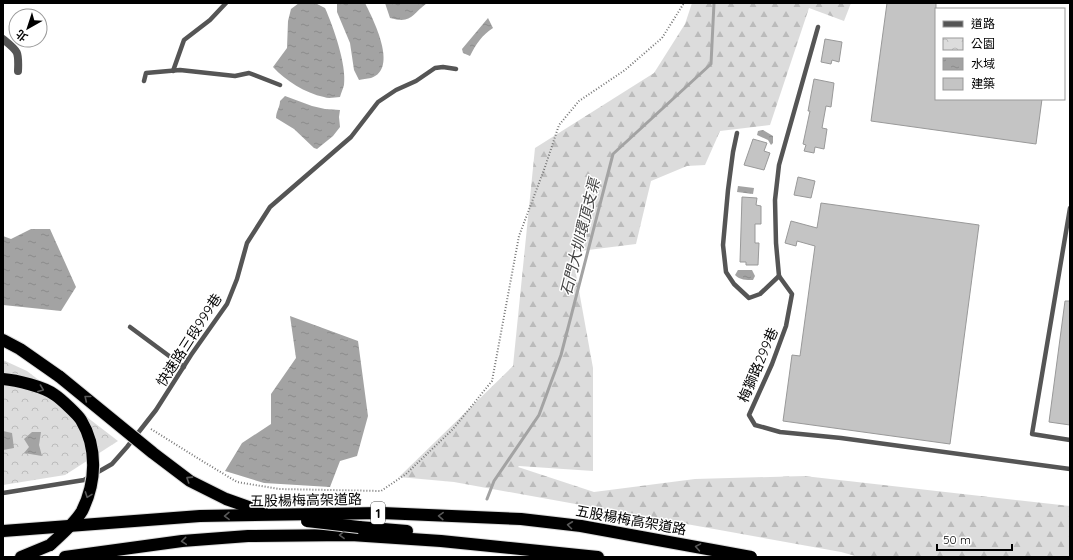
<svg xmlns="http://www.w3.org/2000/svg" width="1073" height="560" font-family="Quicksand,'Noto Sans TC',sans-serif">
<defs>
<pattern id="forest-firs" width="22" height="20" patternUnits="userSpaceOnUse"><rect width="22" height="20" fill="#dcdcdc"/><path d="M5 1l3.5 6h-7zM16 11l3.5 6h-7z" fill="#bbb"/></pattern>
<pattern id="park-crowns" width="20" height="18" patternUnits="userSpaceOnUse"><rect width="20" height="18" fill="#dcdcdc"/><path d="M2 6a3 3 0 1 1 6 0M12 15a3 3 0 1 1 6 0" fill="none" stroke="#bbb"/></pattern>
<pattern id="water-ripples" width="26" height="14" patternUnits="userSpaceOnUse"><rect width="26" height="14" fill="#a3a3a3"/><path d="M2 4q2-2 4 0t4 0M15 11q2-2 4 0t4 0" fill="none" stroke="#8b8b8b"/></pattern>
</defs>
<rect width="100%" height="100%" fill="#fff"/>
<path fill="url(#forest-firs)" d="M692 3H851L844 21 809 8 770 125 720 131 705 165 687 166 651 181 636 244 572 252 593 368V471L519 466 518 467 594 492 695 479 804 476 1070 506V557H859L841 552 454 482 399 477 513 366 535 148 654 73 685 24Z"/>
<path fill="url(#park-crowns)" d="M3 360 27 371 118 441 65 475 3 485Z"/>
<g fill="url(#water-ripples)">
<path d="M299 3H315L325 8C333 26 347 65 344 85 343 89 341 93 340 97 335 97 329 99 324 97 305 93 286 81 273 67L287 48 288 21 291 9Z"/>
<path d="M337 3H365C373 19 399 69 371 78 367 79 362 79 359 80L354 70 350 43 337 12Z"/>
<path d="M385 3H427C411 15 412 24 390 18Z"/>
<path d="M488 18 493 28C482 35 476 44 470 56L463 53 462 49Z"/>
<path d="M285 96 312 106 325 109 340 110 339 117 340 127 333 136 317 149 314 148 294 129 276 118C276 111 280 107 280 101Z"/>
<path d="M763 130 773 136V143L771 145 768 140 757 135 758 131Z"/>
<path d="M738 186 754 188 753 194 737 192Z"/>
<path d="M31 229H50L76 287 61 311 3 305V236L11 239Z"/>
<path d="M738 270H752L755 276 753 280C746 280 740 280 735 275Z"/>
<path d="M290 316 358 341 368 416 357 456 340 461 330 487 264 483 225 471 242 443 271 424V394L296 358Z"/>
<path d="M3 431 12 433 14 448 3 450Z"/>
<path d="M32 432H41L39 445 42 456 24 453 29 447 24 439Z"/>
</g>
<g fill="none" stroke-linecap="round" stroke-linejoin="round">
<path stroke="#a3a3a3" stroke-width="3" d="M487 499 494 481 539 415 561 355 613 154 711 64 714 3"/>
</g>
<g fill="#c4c4c4" stroke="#999">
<path d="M887 3H936V99H1042L1036 144 871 121Z"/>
<path d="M825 39 842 42 839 62 832 60 831 64 821 62Z"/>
<path d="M814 79 834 83 831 107 826 106 822 128 827 129 824 149 815 147 814 153 804 151 806 145 803 144 810 111H808Z"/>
<path d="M753 139 767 143 764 151 770 153 764 170 744 165Z"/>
<path d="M798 177 815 181 811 198 794 195Z"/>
<path d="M742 197 757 198 756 205 761 206V224H755V243H759L758 265H746V262H740Z"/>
<path d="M821 203 979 225 950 444 783 421 792 355 800 356 815 246 797 241 796 246 785 243 791 221 817 228Z"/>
<path d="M1065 301H1070V425L1049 422Z"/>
</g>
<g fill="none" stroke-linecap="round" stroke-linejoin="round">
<g stroke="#dbdbdb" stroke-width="14">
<g id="motorway">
<path d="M3 340 20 349 60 377"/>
<path d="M359 527 407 531"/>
<path d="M21 557 50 545"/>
<path d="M65 557 182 541 248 536 351 535 441 541 598 557"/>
</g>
</g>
<path stroke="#777" stroke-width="2" stroke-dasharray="1 2" stroke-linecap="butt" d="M151 429 199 459 237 482 279 489 381 491 406 474 453 429 492 381 519 236 545 167 559 125 579 101 625 70 662 38 684 3"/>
<g stroke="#555" stroke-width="4.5">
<path d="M818 27 779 165 775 200 776 243 779 276 792 294 786 326 772 364 749 415 755 425 780 432 841 438 1070 469"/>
<path d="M173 71 184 40 210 20 226 3"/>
<path d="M144 81 146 73 180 70 235 76 249 73 280 85"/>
<path d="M737 133 733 152 728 190 723 245 726 272 734 284 749 298 760 294 779 276"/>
<path d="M1070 208 1032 434 1070 440"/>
<path d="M130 327 184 367"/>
<path d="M3 493 84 480 112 464 127 447 156 410 191 355 227 304 237 279 247 243 270 207 351 137 378 102 396 90 416 81 435 68 443 67 456 69"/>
</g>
<path stroke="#555" stroke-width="8" d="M3 39C18 51 19 51 18 71"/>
<use href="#motorway" stroke="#000" stroke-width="12"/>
<g stroke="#dbdbdb" stroke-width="14" stroke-linecap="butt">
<g id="motorway-bridge">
<path d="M60 377 153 453 190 481 226 499 263 512"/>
<path d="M3 379C16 380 45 387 55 395 61 399 78 415 81 420 98 448 96 483 82 511 75 523 60 536 50 545"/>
<path d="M307 521 359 527"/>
<path d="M3 531 200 516 382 513 521 519 581 526 751 557"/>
</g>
</g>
<use href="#motorway-bridge" stroke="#000" stroke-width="12"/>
</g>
<defs><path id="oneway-chevron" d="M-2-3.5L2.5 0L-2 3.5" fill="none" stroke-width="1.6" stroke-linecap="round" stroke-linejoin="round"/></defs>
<g stroke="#595959">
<use href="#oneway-chevron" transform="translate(41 389) rotate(21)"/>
<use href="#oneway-chevron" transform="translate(87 398) rotate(-141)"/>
<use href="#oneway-chevron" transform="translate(189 479) rotate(-147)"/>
<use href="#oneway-chevron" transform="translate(88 495) rotate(110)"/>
<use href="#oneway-chevron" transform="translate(227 516) rotate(179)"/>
<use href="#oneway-chevron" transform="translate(441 516) rotate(-178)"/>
<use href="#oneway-chevron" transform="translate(570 525) rotate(-173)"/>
<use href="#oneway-chevron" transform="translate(342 535) rotate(179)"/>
<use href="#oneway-chevron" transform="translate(184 541) rotate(175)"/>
<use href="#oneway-chevron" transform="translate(698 547) rotate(-170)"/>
</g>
<g text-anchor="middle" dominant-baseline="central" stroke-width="3" stroke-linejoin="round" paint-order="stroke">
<rect fill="#fff" stroke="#4c4c4c" stroke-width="1" x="371" y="502" width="14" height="22" rx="3"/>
<g font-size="13" font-weight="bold" fill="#000">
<text x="378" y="513">1</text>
</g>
<g font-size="14" fill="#000" stroke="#fff">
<text transform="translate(189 340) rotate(-57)">快速路三段999巷</text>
<text transform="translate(758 365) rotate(-67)">梅獅路299巷</text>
<text transform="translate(306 500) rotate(-1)">五股楊梅高架道路</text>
<text transform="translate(631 520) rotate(10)">五股楊梅高架道路</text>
</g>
<g font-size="15" font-style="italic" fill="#444" stroke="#fff">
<text transform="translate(580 237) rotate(-76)">石門大圳環頂支渠</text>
</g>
</g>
<rect width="1073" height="560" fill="none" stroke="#000000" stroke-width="8"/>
<rect x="935" y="8" width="130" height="92" fill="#ffffff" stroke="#999999"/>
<rect x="943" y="21" width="20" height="6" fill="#555555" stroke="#999999"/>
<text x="971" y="28" font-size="12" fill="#000000">道路</text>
<rect x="943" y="38" width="20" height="12" fill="url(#park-crowns)" stroke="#999999"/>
<text x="971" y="48" font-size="12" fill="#000000">公園</text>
<rect x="943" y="58" width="20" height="12" fill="url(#water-ripples)" stroke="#999999"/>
<text x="971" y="68" font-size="12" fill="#000000">水域</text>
<rect x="943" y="78" width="20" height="12" fill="#c4c4c4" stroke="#999999"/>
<text x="971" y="88" font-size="12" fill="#000000">建築</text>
<g transform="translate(28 28) rotate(219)"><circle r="19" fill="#ffffff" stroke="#999999"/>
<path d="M0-3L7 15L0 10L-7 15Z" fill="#000000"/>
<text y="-6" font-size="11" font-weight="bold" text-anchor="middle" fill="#000000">北</text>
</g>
<path d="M937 544v6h75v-6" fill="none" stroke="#000000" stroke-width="2"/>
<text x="943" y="544" font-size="12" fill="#000000" stroke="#ffffff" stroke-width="3" paint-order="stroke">50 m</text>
</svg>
